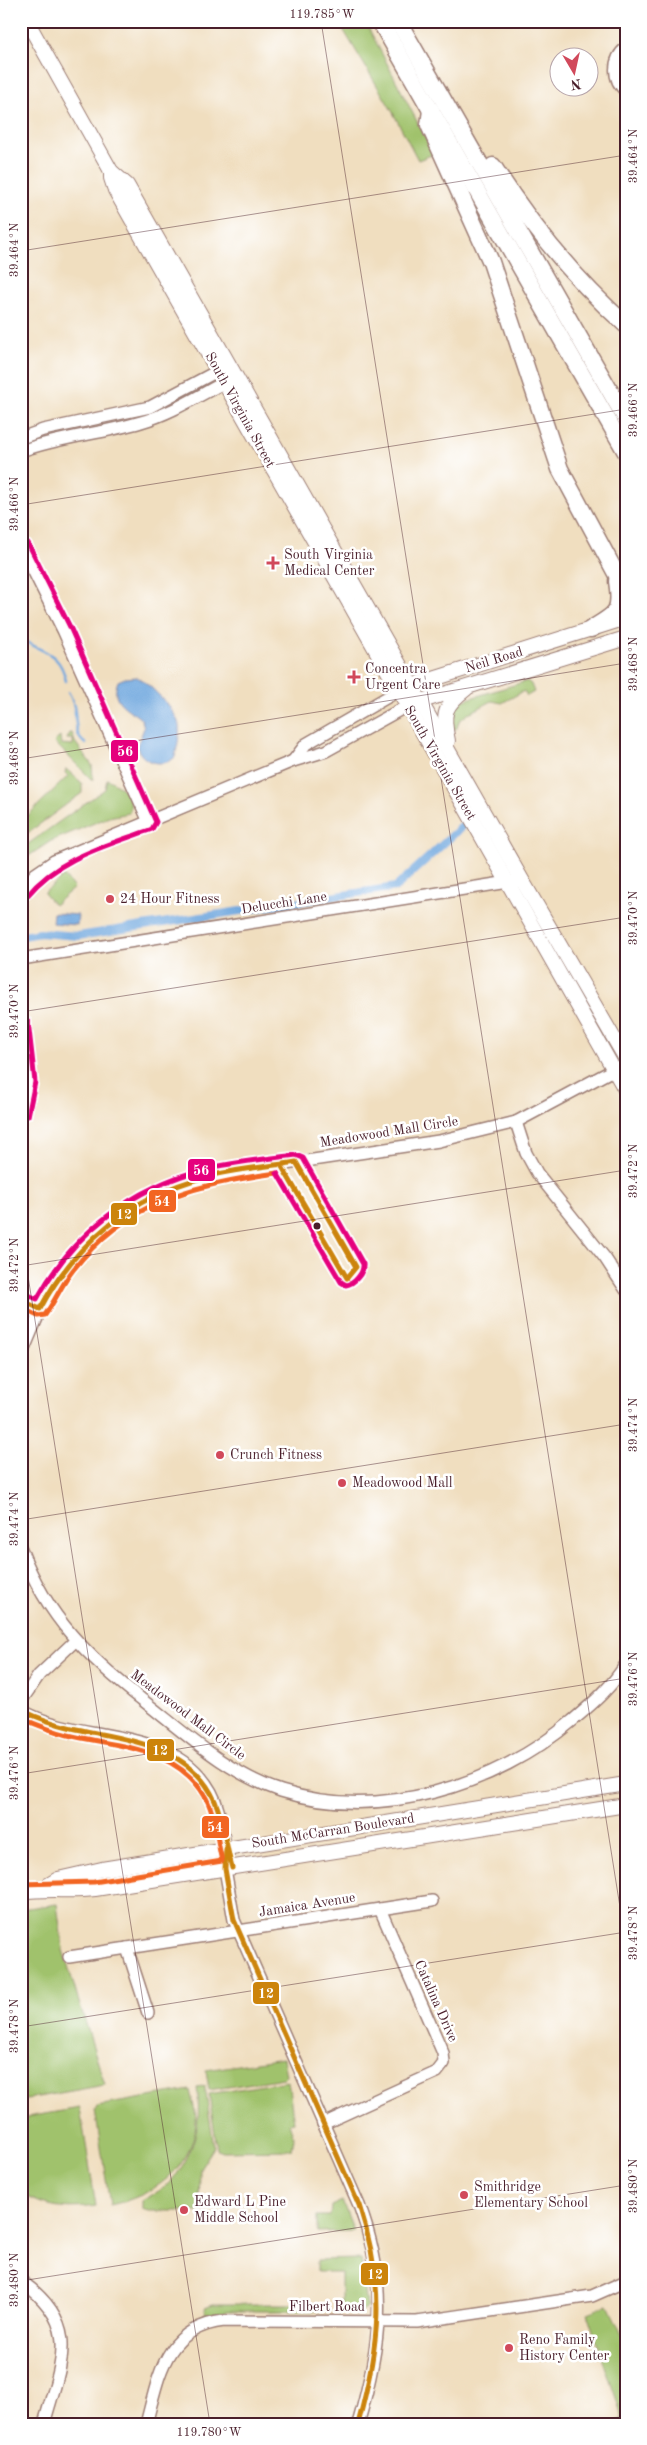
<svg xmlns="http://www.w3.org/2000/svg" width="647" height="2445" font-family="'Old Standard TT',serif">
<rect width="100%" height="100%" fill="#fff"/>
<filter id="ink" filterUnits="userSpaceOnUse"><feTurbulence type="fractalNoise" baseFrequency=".02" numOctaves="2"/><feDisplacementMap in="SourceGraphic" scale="10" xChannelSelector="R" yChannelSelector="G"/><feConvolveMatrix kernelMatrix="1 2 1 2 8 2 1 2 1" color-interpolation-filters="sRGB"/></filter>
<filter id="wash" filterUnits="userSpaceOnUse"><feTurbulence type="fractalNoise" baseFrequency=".0096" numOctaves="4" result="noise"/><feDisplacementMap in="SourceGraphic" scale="20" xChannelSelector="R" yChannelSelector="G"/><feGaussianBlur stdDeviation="1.12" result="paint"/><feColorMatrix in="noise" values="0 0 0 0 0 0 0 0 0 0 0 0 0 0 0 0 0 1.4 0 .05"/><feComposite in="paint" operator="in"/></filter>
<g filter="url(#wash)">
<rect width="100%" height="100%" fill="#f0debf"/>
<g fill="#a0c26c" stroke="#75704c">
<path d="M338 21H365L434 154 418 160 391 109Z"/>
<path d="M527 681 531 684 534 692 527 696 524 691 502 703 492 701 468 714 459 721 457 728 451 731C451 717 452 708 464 700Z"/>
<path d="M70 733H72L75 742 92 765 93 779H91L54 742 60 737 61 744 73 745V739H67Z"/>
<path d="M66 769 82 783V793L21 838V822L68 776 65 773Z"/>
<path d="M107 779C119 784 136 797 129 813L109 817 51 841 21 861V849L105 789Z"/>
<path d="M64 876 74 888 54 905 44 893Z"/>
<path d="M57 1904 63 1950 105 2085 21 2100V1909Z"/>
<path d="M283 2058 286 2076 284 2078 209 2090 206 2070Z"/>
<path d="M288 2081 294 2122 289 2123 294 2138 292 2150 222 2151 217 2149 209 2094Z"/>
<path d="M205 2086 214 2147 200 2169 199 2211H148L142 2209V2201C151 2195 161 2191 168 2184 194 2158 202 2122 197 2087Z"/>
<path d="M190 2090C192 2101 197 2114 196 2124 192 2170 151 2197 110 2205L95 2110 97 2106Z"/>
<path d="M80 2108 96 2206C68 2210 45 2208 21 2193V2118Z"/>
<path d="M342 2201 354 2231 317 2232V2216H330L331 2206Z"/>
<path d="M361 2259 367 2307 362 2312H341V2272H317V2260Z"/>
<path d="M214 2304H326L331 2311H226L205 2315 206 2307Z"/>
<path d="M608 2305 626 2343V2424H611L623 2419 587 2313Z"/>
</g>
<g fill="#70a7de" stroke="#5d6384">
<path d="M137 677C149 683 178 712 179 726 180 736 177 747 175 757 163 769 140 762 137 746L144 728 142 720C129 708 109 703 118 681L125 678Z"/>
<path d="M53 913 78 915 77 925 52 923Z"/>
</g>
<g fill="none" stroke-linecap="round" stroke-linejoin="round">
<g stroke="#70a7de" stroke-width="2.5">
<path d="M21 639C43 653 60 651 66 681"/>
<path d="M68 692C70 695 72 699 73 703 78 716 72 736 86 744"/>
</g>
<path stroke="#70a7de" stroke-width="8" d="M23 936 40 933 78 936 396 887 466 823"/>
</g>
</g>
<g filter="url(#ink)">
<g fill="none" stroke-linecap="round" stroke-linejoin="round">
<g stroke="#9d7e75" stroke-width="14">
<g id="minor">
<path d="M626 48C612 59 612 80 626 91"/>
<path d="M21 438 43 430 150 407 223 368"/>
<path d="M21 451C60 437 101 434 141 422 173 413 201 394 231 379"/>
<path d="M21 546 63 630 149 822"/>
<path d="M293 761 306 744 398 691"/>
<path d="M21 891 35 874 54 861 293 761 326 751 407 706"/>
<path d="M21 959 515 881"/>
<path d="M21 1022 28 1082 21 1114"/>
<path d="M516 1122 526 1153 537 1173 605 1258 626 1290"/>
<path d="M21 1300 40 1309"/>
<path d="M21 1356 48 1292 70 1260 106 1226 158 1194 213 1175 439 1141 516 1122 626 1063"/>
<path d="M21 1549C47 1618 89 1658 145 1702 188 1736 229 1774 281 1791 379 1822 496 1786 572 1721 593 1703 611 1688 626 1664"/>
<path d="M21 1701 39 1675 75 1641"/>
<path d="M21 1710C81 1745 173 1723 211 1792 222 1812 221 1834 228 1855"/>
<path d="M226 1849 225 1869 234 1920 359 2205C389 2284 381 2345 358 2424"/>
<path d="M127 1948 148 2013"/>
<path d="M69 1957 432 1901"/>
<path d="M323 2124 437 2072 444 2063 443 2053 380 1909"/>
<path d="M21 2281C83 2325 61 2362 44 2424"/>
<path d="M146 2424C159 2376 164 2328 224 2321L417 2322 592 2296 626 2281"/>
</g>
</g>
<g stroke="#9d7e75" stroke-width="16">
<g id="major">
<path d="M27 21 111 171 127 185 522 880 626 1059"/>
<path d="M111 171V178L115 190 626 1091"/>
<path d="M405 688 626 618"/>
<path d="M412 704 626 638"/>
<path d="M448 741C442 713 444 706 466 689"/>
<path d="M43 1888 58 1879 102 1869 626 1784"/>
<path d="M21 1892C46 1888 70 1892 95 1889L626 1805"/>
</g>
</g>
<g stroke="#9d7e75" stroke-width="19">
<g id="highway">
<path d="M380 21 626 452"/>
<path d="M398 21 626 419"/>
<path d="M431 110 429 125 491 262 560 469 626 592"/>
<path d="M493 166C530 224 574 279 626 325"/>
<path d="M591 629C616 614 622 613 617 581"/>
</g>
</g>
<use href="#minor" stroke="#fff" stroke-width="11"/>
<use href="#major" stroke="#fff" stroke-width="14"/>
<use href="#highway" stroke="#fff" stroke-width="16"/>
<g stroke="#fff" stroke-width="9">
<g id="bus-1">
<path d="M21 1300 40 1309C75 1243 132 1196 205 1177 235 1169 266 1167 296 1162L356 1267 347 1278 281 1165"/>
<path d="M21 1710C38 1718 54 1724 72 1728 125 1740 190 1744 215 1801 224 1822 226 1846 232 1868"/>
<path d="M226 1849 225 1869 234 1920 359 2205C386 2287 380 2342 358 2424"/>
</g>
</g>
<g stroke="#fff" stroke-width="9">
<g id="bus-2">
<path d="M21 1308 38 1316 45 1315C55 1301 62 1284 73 1270 127 1201 195 1184 277 1173"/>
<path d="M21 1718C37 1725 52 1731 68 1735 118 1747 178 1747 206 1798 216 1817 217 1841 222 1861L94 1882 21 1884"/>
</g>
</g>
<g stroke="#fff" stroke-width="9">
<g id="bus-3">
<path d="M27 896C59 857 107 846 152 829L156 822 70 627 28 543"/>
<path d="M28 1116 35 1082 28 1021"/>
<path d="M24 1293 37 1299C72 1234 133 1187 205 1169 234 1162 265 1159 296 1155L303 1158 363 1264C364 1273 354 1284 346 1285L341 1282 277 1173"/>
</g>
</g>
<use href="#bus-1" stroke="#cc840b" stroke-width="5"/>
<use href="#bus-2" stroke="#f26522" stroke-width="5"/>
<use href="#bus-3" stroke="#e5007d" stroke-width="5"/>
</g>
</g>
<path fill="none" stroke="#4a1f2b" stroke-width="1" stroke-opacity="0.45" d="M321 21 626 1945M21 251 626 155M21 505 626 409M21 759 626 663M21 1012 626 917M21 1232 210 2424M21 1266 626 1170M21 1520 626 1424M21 1774 626 1678M21 2027 626 1932M21 2281 626 2185"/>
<g fill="#d1495b" stroke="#fff" stroke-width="2">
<path d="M270.5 555.5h5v5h5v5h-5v5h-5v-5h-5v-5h5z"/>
<path d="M351.5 669.5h5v5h5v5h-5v5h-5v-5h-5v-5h5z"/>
<circle cx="110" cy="899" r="5"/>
<circle cx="220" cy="1455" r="5"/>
<circle cx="342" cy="1483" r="5"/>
<circle cx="464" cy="2195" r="5"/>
<circle cx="184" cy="2210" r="5"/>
<circle cx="509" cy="2348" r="5"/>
</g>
<circle fill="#4a1f2b" stroke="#fff" stroke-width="2" cx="317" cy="1226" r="4.5"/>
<g text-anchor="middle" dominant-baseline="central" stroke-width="5" stroke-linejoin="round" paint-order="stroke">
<g font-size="14" fill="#4a1f2b" stroke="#fff">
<text transform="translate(240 410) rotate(61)">South Virginia Street</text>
<text transform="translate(494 660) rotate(-17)">Neil Road</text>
<text transform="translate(440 763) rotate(60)">South Virginia Street</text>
<text transform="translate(284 903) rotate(-9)">Delucchi Lane</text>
<text transform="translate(389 1132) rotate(-9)">Meadowood Mall Circle</text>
<text transform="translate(188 1715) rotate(37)">Meadowood Mall Circle</text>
<text transform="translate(333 1831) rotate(-9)">South McCarran Boulevard</text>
<text transform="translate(307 1905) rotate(-9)">Jamaica Avenue</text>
<text transform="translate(436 2001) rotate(66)">Catalina Drive</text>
<text x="327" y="2307">Filbert Road</text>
</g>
<g font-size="14" fill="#4a1f2b" stroke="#fff" text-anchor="start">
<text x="284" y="555">South Virginia<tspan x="284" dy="16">Medical Center</tspan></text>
<text x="365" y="669">Concentra<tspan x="365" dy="16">Urgent Care</tspan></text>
<text x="120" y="899">24 Hour Fitness</text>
<text x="230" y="1455">Crunch Fitness</text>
<text x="352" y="1483">Meadowood Mall</text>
<text x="474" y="2187">Smithridge<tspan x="474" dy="16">Elementary School</tspan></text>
<text x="194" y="2202">Edward L Pine<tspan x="194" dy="16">Middle School</tspan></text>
<text x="519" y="2340">Reno Family<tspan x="519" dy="16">History Center</tspan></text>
</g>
</g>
<g stroke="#fff" stroke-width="2">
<rect x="110" y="739" width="29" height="24" rx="5" fill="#e5007d"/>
<rect x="187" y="1158" width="29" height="24" rx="5" fill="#e5007d"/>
<rect x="148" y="1189" width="29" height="24" rx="5" fill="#f26522"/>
<rect x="110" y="1202" width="28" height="24" rx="5" fill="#cc840b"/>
<rect x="146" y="1738" width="29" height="24" rx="5" fill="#cc840b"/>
<rect x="201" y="1815" width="29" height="24" rx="5" fill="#f26522"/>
<rect x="252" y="1981" width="28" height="24" rx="5" fill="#cc840b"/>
<rect x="360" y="2262" width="29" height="24" rx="5" fill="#cc840b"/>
</g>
<g font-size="14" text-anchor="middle" font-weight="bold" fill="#fff">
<text x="125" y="756">56</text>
<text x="201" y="1175">56</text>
<text x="162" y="1206">54</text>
<text x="124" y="1219">12</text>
<text x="160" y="1755">12</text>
<text x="215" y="1832">54</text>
<text x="266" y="1998">12</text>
<text x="375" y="2279">12</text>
</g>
<rect width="647" height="2445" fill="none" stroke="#fff" stroke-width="55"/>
<g transform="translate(574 72) rotate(171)"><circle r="24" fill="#ffffff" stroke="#b7a5aa"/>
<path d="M0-4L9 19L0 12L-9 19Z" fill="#d1495b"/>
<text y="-8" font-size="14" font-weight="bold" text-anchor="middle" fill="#4a1f2b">N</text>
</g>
<rect x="28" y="28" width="592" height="2390" fill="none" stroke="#4a1f2b" stroke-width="2"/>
<g font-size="12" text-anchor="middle" fill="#4a1f2b">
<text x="322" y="18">119.785°W</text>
<text transform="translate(633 156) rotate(-90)" y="4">39.464°N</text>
<text transform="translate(14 250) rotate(-90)" y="4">39.464°N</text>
<text transform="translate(633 410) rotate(-90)" y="4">39.466°N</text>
<text transform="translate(14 504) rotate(-90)" y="4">39.466°N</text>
<text transform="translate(633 664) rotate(-90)" y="4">39.468°N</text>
<text transform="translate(14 758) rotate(-90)" y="4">39.468°N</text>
<text transform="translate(633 918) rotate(-90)" y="4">39.470°N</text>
<text transform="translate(14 1011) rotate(-90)" y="4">39.470°N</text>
<text transform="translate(633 1171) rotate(-90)" y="4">39.472°N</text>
<text transform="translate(14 1265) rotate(-90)" y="4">39.472°N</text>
<text transform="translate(633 1425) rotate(-90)" y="4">39.474°N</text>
<text transform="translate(14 1519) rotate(-90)" y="4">39.474°N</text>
<text transform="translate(633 1679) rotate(-90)" y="4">39.476°N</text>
<text transform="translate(14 1773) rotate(-90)" y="4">39.476°N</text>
<text transform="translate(633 1933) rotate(-90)" y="4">39.478°N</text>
<text transform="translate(14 2026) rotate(-90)" y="4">39.478°N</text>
<text transform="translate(633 2186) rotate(-90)" y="4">39.480°N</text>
<text transform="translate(14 2280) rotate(-90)" y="4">39.480°N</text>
<text x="209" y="2436">119.780°W</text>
</g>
</svg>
